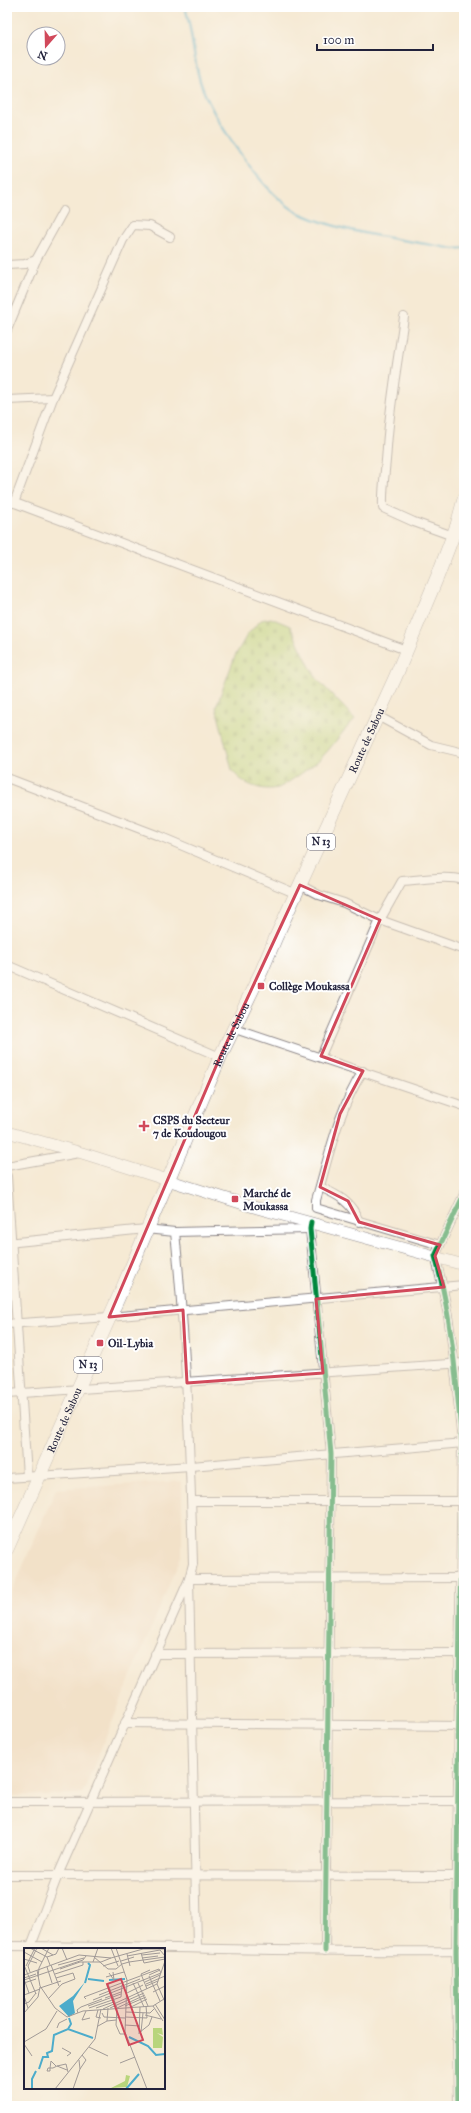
<svg xmlns="http://www.w3.org/2000/svg" width="471" height="2113" font-family="'IM FELL Great Primer',serif">
<defs>
<pattern id="cemetery-stones" width="16" height="16" patternUnits="userSpaceOnUse"><rect width="16" height="16" fill="#b8d57c"/><path d="M2 7V4a2 2 0 0 1 4 0v3zM10 15v-3a2 2 0 0 1 4 0v3z" fill="#9eb76c"/></pattern>
</defs>
<rect width="100%" height="100%" fill="#fff"/>
<filter id="ink" filterUnits="userSpaceOnUse"><feTurbulence type="fractalNoise" baseFrequency=".025" numOctaves="2"/><feDisplacementMap in="SourceGraphic" scale="8" xChannelSelector="R" yChannelSelector="G"/><feConvolveMatrix kernelMatrix="1 2 1 2 8 2 1 2 1" color-interpolation-filters="sRGB"/></filter>
<filter id="wash" filterUnits="userSpaceOnUse"><feTurbulence type="fractalNoise" baseFrequency=".012" numOctaves="4" result="noise"/><feDisplacementMap in="SourceGraphic" scale="16" xChannelSelector="R" yChannelSelector="G"/><feGaussianBlur stdDeviation="0.9" result="paint"/><feColorMatrix in="noise" values="0 0 0 0 0 0 0 0 0 0 0 0 0 0 0 0 0 1.4 0 .05"/><feComposite in="paint" operator="in"/></filter>
<g filter="url(#wash)">
<rect width="100%" height="100%" fill="#f5ead4"/>
<path fill="#eed7bb" d="M182 1481V1554L82 1794 7 1796V1603L56 1489Z"/>
<path fill="url(#cemetery-stones)" stroke="#6d7c5c" d="M271 618 290 626 310 667 318 680 355 719C342 731 332 748 319 760 314 765 284 786 278 788 262 792 241 784 232 770L216 707 235 656 247 635 261 620Z"/>
<g fill="none" stroke-linecap="round" stroke-linejoin="round">
<path stroke="#4daccb" stroke-width="2.5" d="M185 7C193 32 193 63 202 87 216 123 265 197 301 214 349 235 404 239 454 249L464 248"/>
</g>
</g>
<g filter="url(#ink)">
<g fill="none" stroke-linecap="round" stroke-linejoin="round">
<g stroke="#8c8688" stroke-width="10">
<g id="street">
<path d="M7 265 25 264 36 260"/>
<path d="M404 317C398 360 390 403 387 447 386 468 382 487 383 508L414 522 453 536"/>
<path d="M7 330 36 260 63 211"/>
<path d="M7 400 53 398"/>
<path d="M7 500 406 650"/>
<path d="M14 503 53 398 123 240 133 225 150 226 170 237"/>
<path d="M376 715 431 745 464 753"/>
<path d="M7 778 159 836 297 894"/>
<path d="M300 885 319 895 344 903 380 920 464 950"/>
<path d="M7 965 220 1057"/>
<path d="M235 1029 464 1106"/>
<path d="M321 1056 380 920 402 881C422 880 445 875 464 880"/>
<path d="M363 1071C338 1110 329 1156 316 1200V1208L440 1245"/>
<path d="M7 1166 79 1153"/>
<path d="M7 1176 27 1476"/>
<path d="M320 1187C338 1195 352 1202 359 1222"/>
<path d="M311 1222 310 1229 331 1454 325 1951"/>
<path d="M175 1232C186 1342 190 1453 193 1564L189 1579 197 1947"/>
<path d="M7 1243 146 1229 175 1232 310 1229"/>
<path d="M7 1324 109 1317 464 1285"/>
<path d="M7 1394 464 1363"/>
<path d="M7 1478 191 1466 464 1443"/>
<path d="M192 1501H464"/>
<path d="M155 1654 464 1653"/>
<path d="M125 1723 464 1726"/>
<path d="M7 1802 464 1801"/>
<path d="M7 1875 464 1876"/>
<path d="M7 1946C159 1946 312 1953 464 1951"/>
<path d="M31 1946 58 1875 189 1579 464 1578"/>
<path d="M458 2106 456 1951 462 1443C456 1380 452 1317 435 1256L464 1194"/>
</g>
</g>
<g stroke="#8c8688" stroke-width="12">
<path id="secondary" d="M7 1132 82 1153 250 1206 464 1265"/>
</g>
<g stroke="#8c8688" stroke-width="14">
<g id="primary">
<path id="s1" d="M7 1549 123 1287 220 1057 262 970 276 937 395 678 438 575 457 525 464 499"/>
</g>
</g>
<use href="#street" stroke="#fff" stroke-width="8"/>
<use href="#secondary" stroke="#fff" stroke-width="11"/>
<use href="#primary" stroke="#fff" stroke-width="13"/>
<g stroke="#fff" stroke-width="8">
<g id="cycleway">
<path d="M311 1222 310 1229 331 1454 325 1951"/>
<path d="M458 2106 456 1951 462 1443C456 1380 452 1317 435 1256L464 1194"/>
</g>
</g>
<use href="#cycleway" stroke="#00873e" stroke-width="5"/>
</g>
</g>
<path d="M0 0H471V2113H0ZM300 885 380 920 321 1056 363 1071 340 1114 320 1187 348 1201 359 1222 440 1245 435 1256 444 1287 316 1299 323 1373 187 1383 183 1310 109 1317 220 1057Z" fill="#f5ead4" fill-opacity=".55" fill-rule="evenodd"/>
<path fill="none" stroke="#d1495b" stroke-width="3" stroke-linejoin="round" d="M300 885 380 920 321 1056 363 1071 340 1114 320 1187 348 1201 359 1222 440 1245 435 1256 444 1287 316 1299 323 1373 187 1383 183 1310 109 1317 220 1057Z"/>
<g fill="#d1495b" stroke="#fff" stroke-width="1.5">
<rect x="257" y="982" width="8" height="8" rx="2"/>
<path d="M142 1120h4v4h4v4h-4v4h-4v-4h-4v-4h4z"/>
<rect x="231" y="1195" width="8" height="8" rx="2"/>
<rect x="96" y="1339" width="8" height="8" rx="2"/>
</g>
<g text-anchor="middle" dominant-baseline="central" stroke-width="4" stroke-linejoin="round" paint-order="stroke">
<g fill="#fff" stroke="#646476" stroke-width="1">
<rect x="307" y="834" width="28" height="16" rx="3"/>
<rect x="74" y="1357" width="28" height="16" rx="3"/>
</g>
<g font-size="10" font-weight="bold" fill="#22223b">
<text x="321" y="842">N 13</text>
<text x="88" y="1365">N 13</text>
</g>
<g font-size="11" fill="#22223b" stroke="#fff">
<text stroke="none"><textPath href="#s1" startOffset="885">Route de Sabou</textPath></text>
<text stroke="none"><textPath href="#s1" startOffset="561">Route de Sabou</textPath></text>
<text stroke="none"><textPath href="#s1" startOffset="141">Route de Sabou</textPath></text>
</g>
<g font-size="11" font-weight="bold" fill="#22223b" stroke="#fff" text-anchor="start">
<text x="269" y="986">Collège Moukassa</text>
<text x="153" y="1120">CSPS du Secteur<tspan x="153" dy="13">7 de Koudougou</tspan></text>
<text x="243" y="1193">Marché de<tspan x="243" dy="13">Moukassa</tspan></text>
<text x="108" y="1343">Oil-Lybia</text>
</g>
</g>
<g transform="translate(24 1948)">
<rect width="141" height="141" fill="#f5ead4"/>
<path d="M129 80H138L139 87 133 85 139 89 138 100H129ZM102 127 106 128 103 139 87 140 101 133Z" fill="#b8d57c"/>
<path d="M61 34 49 53 51 65 45 69 35 58 49 48Z" fill="#4daccb"/>
<path fill="none" stroke="#4daccb" stroke-width="2" d="M64 31 80 33M85 32 101 31M61 35 66 17 64 15M44 81 47 76 45 70M105 89 124 98 132 107 141 106M15 121 19 109H24L23 105 28 103 30 87 44 81 69 90M8 141V131L12 123M102 141 115 126"/>
<path fill="none" stroke="#a19a97" stroke-width="1" d="M6 0 23 9 26 17M17 0 29 7M38 0 43 12M87 0 94 18M92 0 103 32 101 84 123 141M0 4 18 14M117 5 120 15 141 11M118 7 136 5M103 8 136 2 141 8M23 9 32 6 35 0M70 9 84 21H92L98 16M118 10 134 8M0 11 13 15M97 13 110 9M141 13 133 36 141 54M69 14 74 0M98 16 105 14 103 6M0 17 12 46M27 17 35 38M34 17 60 10M2 18 11 0M79 18 95 13M106 18 105 14 141 9M23 19 28 35M36 21 56 14H77L87 10M13 22 16 38 31 60 43 69 59 63 129 58 140 51M6 24 4 18 13 0M85 25 90 32 89 24M31 26 59 17V14M0 27 55 7 87 10 119 1H141M125 27 136 22M125 28 136 53M14 29 15 20 25 0M82 29 100 24M0 30 12 26M0 31 5 45M0 32 59 12 62 8M121 34 136 27M0 35 12 31M109 35 120 59M114 35 124 58M84 36 93 60 92 77 96 86H101M122 36 141 28M122 38 134 33M16 40 37 33M123 41 117 26 126 22M129 44 141 38M103 45 119 37M0 47 16 41M75 47 116 31M0 48 4 60M25 50 38 36 51 31 49 25 32 30M81 50 97 44M62 51 60 49 135 21 137 25M69 52 137 25M0 56 5 54 12 45M131 56 141 72M64 58 97 46M101 58 122 49M129 58 139 73M107 59 123 51M65 60 97 49 98 37M72 60 90 54M86 60 120 45M93 60 121 47M79 61 133 36M74 62 72 69 77 70M62 63 58 72 66 70M102 64 126 65 130 61M0 65 14 49 16 39M54 65 53 62 57 59 78 51M78 65 80 69 101 70M121 67 137 71M101 69 123 70 122 58M83 73 84 60M101 77 116 78M74 78 83 73 92 72M33 80 35 75 43 71M116 84 125 77 128 69M117 84 119 65M115 86 116 59M0 94 22 81 33 63M0 96 8 108M65 99 84 108M38 100 47 105 43 108M96 115 111 109M32 118 27 113 26 120V123H23L24 120H29L33 118M56 121 62 112 58 107M43 122 33 118 42 116 44 124M31 141 71 91 77 61M49 141 56 121 55 112"/>
<path fill="#d1495b" fill-opacity="0.15" stroke="#d1495b" stroke-width="2" d="M97 31 119 92 105 97 83 36Z"/>
<rect width="141" height="141" fill="none" stroke="#22223b" stroke-width="2"/>
</g>
<rect width="471" height="2113" fill="none" stroke="#fff" stroke-width="24"/>
<g transform="translate(46 46) rotate(200)"><circle r="19" fill="#ffffff" stroke="#a7a7b1"/>
<path d="M0-3L7 15L0 10L-7 15Z" fill="#d1495b"/>
<text y="-6" font-size="11" font-weight="bold" text-anchor="middle" fill="#22223b">N</text>
</g>
<path d="M317 44v6h116v-6" fill="none" stroke="#22223b" stroke-width="2"/>
<text x="323" y="44" font-size="12" fill="#22223b" stroke="#ffffff" stroke-width="3" paint-order="stroke">100 m</text>
</svg>
